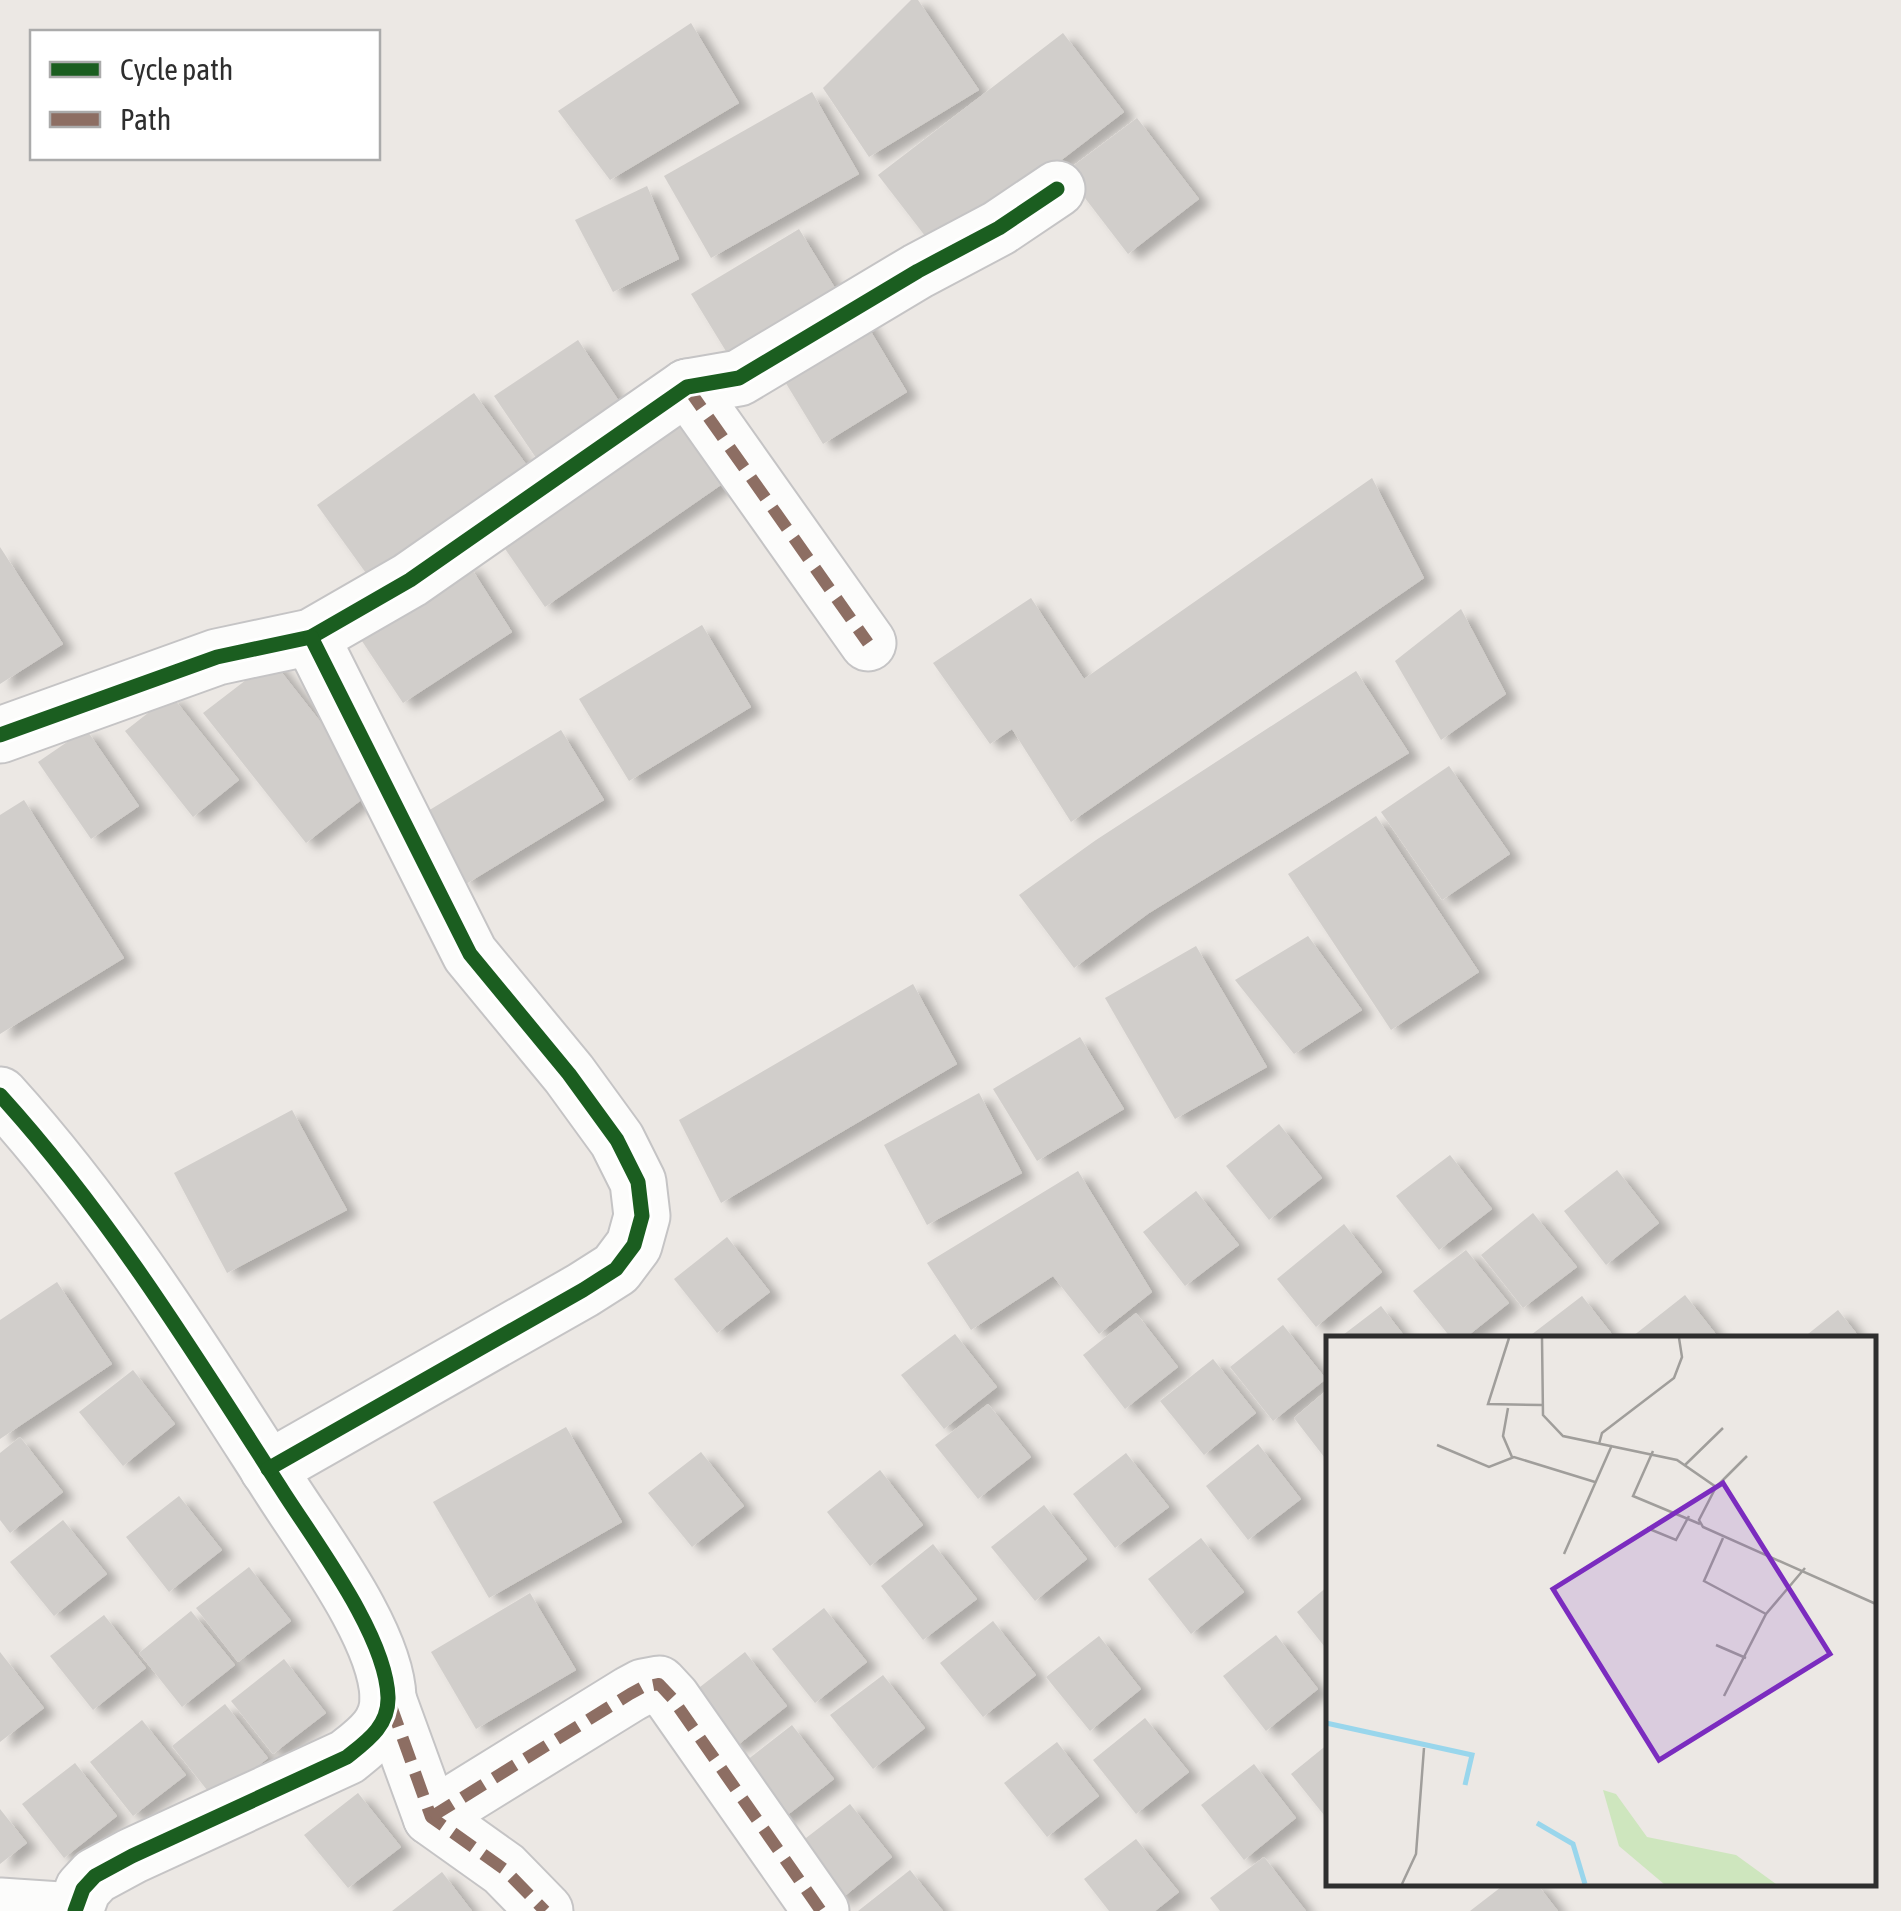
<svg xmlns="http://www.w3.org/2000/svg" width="1901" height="1911" font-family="'Asap Condensed',sans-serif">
<defs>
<filter id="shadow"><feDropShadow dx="11" dy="6" stdDeviation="5" flood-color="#0004"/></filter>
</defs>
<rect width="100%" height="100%" fill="#ece8e4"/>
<g fill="#d1cecb" filter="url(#shadow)">
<path d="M911 0H918L979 90 869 157 823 88Z"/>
<path d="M691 23 739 103 610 180 558 111Z"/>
<path d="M1063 33 1124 112 939 254 878 175Z"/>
<path d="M812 92 859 174 711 258 664 176Z"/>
<path d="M1137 118 1199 199 1128 254 1065 172Z"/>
<path d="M647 186 679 259 613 292 575 220Z"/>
<path d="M799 229 843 301 735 366 691 294Z"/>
<path d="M861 315 907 392 823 444 776 367Z"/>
<path d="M578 340 633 422 549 477 494 396Z"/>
<path d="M474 393 534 475 376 587 317 505Z"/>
<path d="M694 405 741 471 545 607 499 540Z"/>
<path d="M1372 478 1424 578 1071 822 1012 729 990 744 933 663 1031 598 1084 679Z"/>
<path d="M0 547 63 644 0 684Z"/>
<path d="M468 563 512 632 403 703 358 635Z"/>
<path d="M1461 609 1506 694 1441 740 1395 661Z"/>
<path d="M702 625 751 707 629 781 579 699Z"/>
<path d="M272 660 374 790 306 843 203 713Z"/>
<path d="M1356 671 1409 753 1149 913 1074 968 1019 895 1096 840Z"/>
<path d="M171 695 239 780 193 817 125 731Z"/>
<path d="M86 729 139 806 91 839 38 762Z"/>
<path d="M561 730 604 800 466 884 423 814Z"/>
<path d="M1449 766 1510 854 1442 900 1381 812Z"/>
<path d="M24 800 124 958 0 1034V815Z"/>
<path d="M1376 816 1479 972 1391 1030 1288 874Z"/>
<path d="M1308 936 1362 1010 1294 1054 1235 980Z"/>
<path d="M1196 946 1267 1067 1175 1119 1105 998Z"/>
<path d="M913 984 957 1064 721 1203 679 1120Z"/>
<path d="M1080 1037 1124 1109 1037 1161 993 1089Z"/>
<path d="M979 1093 1022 1173 927 1225 884 1145Z"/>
<path d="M292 1110 347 1210 227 1273 174 1173Z"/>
<path d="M1279 1124 1322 1178 1269 1220 1226 1166Z"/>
<path d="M1450 1155 1492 1209 1439 1250 1396 1196Z"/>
<path d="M1617 1170 1659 1223 1606 1265 1564 1211Z"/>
<path d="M1078 1171 1152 1292 1099 1334 1053 1276 971 1330 927 1263Z"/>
<path d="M1196 1191 1239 1245 1185 1286 1143 1232Z"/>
<path d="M1533 1213 1577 1267 1523 1308 1481 1255Z"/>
<path d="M1344 1224 1382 1272 1316 1327 1277 1279Z"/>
<path d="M727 1237 770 1292 717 1333 674 1279Z"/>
<path d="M1466 1250 1509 1303 1465 1338H1451L1413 1291Z"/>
<path d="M57 1282 112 1364 0 1439V1320Z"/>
<path d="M1685 1295 1719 1338H1635L1633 1336Z"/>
<path d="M1582 1296 1615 1338H1527Z"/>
<path d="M1381 1306 1406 1338H1339Z"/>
<path d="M1838 1310 1860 1338H1803Z"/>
<path d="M1136 1313 1178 1367 1125 1409 1083 1355Z"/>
<path d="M1283 1325 1326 1379 1273 1421 1230 1367Z"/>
<path d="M955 1334 997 1387 944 1429 901 1375Z"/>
<path d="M1213 1359 1256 1413 1204 1455 1160 1401Z"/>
<path d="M133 1370 175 1424 123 1466 79 1412Z"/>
<path d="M1328 1389V1462L1294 1418Z"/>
<path d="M988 1404 1031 1457 978 1499 935 1445Z"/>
<path d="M566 1427 622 1522 489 1598 433 1502Z"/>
<path d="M20 1437 63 1492 10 1533 0 1520V1453Z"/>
<path d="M1258 1444 1301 1499 1248 1540 1206 1486Z"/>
<path d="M701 1452 744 1506 692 1547 648 1493Z"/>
<path d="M1126 1453 1169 1507 1115 1548 1073 1494Z"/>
<path d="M880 1470 923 1525 870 1566 827 1512Z"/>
<path d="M179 1496 222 1550 169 1592 126 1537Z"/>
<path d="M1044 1505 1087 1559 1035 1601 991 1547Z"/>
<path d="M63 1520 107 1574 54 1616 10 1562Z"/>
<path d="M1201 1538 1244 1592 1191 1634 1148 1579Z"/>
<path d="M933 1544 977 1599 923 1640 881 1586Z"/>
<path d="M249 1567 291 1621 238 1662 196 1608Z"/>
<path d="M1328 1586V1651L1297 1612Z"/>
<path d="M530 1593 576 1670 476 1729 431 1652Z"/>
<path d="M824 1608 867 1662 815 1703 772 1649Z"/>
<path d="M191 1611 235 1665 182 1707 139 1653Z"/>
<path d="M104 1615 146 1668 93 1710 50 1656Z"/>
<path d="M993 1621 1036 1675 983 1717 940 1663Z"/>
<path d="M1276 1635 1318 1689 1266 1731 1223 1676Z"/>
<path d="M1099 1636 1141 1689 1090 1731 1046 1677Z"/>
<path d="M0 1652 44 1708 0 1742Z"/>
<path d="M745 1652 787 1706 734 1748 691 1694Z"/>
<path d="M284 1659 326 1713 273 1754 231 1701Z"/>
<path d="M883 1675 925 1728 873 1769 830 1715Z"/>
<path d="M225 1704 268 1758 215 1800 172 1746Z"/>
<path d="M1145 1718 1189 1772 1136 1814 1093 1760Z"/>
<path d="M142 1720 186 1775 133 1816 90 1762Z"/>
<path d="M792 1725 834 1779 781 1820 738 1767Z"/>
<path d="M1057 1742 1099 1796 1047 1837 1004 1783Z"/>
<path d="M1328 1744V1820L1291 1774Z"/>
<path d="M75 1763 117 1816 64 1858 22 1804Z"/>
<path d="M1254 1764 1296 1818 1244 1860 1201 1805Z"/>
<path d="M358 1793 401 1847 348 1888 304 1835Z"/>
<path d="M850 1804 892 1857 840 1900 797 1845Z"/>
<path d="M0 1809 27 1843 0 1864Z"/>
<path d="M1136 1839 1179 1892 1155 1911H1109L1084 1879Z"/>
<path d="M1264 1857 1306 1911H1220L1210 1898Z"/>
<path d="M910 1870 943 1911H858Z"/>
<path d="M442 1872 472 1911H392Z"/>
<path d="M1505 1884H1537L1558 1911H1470Z"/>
</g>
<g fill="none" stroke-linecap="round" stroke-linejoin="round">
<g stroke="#c5c4c5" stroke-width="59">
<g id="street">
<path d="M687 387 868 643"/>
<path d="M0 735 217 657 311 637 410 580 687 387 739 378 918 271 999 228 1057 189"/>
<path d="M0 1095C109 1215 194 1353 282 1490 315 1542 386 1635 388 1697 389 1726 367 1741 347 1757L132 1856 95 1876 83 1889 75 1911"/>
<path d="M268 1469 583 1290 616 1269 634 1245 642 1216 638 1182 617 1140 569 1074 470 954 311 637"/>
<path d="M388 1699 431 1817 504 1869 545 1911"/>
<path d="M431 1817 630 1694 643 1687 659 1684 672 1698 821 1911"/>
<path d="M0 1906 75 1911"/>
</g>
</g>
<use href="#street" stroke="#fcfcfb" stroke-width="55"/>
<g stroke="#8d6e63" stroke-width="12" stroke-dasharray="25 12" stroke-linecap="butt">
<path d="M687 387 868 643"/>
<path d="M390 1703 431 1817 504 1869 545 1911"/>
<path d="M431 1817 630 1694 643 1687 659 1684 672 1698 821 1911"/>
</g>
<g stroke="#fff" stroke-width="21">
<g id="cycleway">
<path d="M0 735 217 657 311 637 410 580 687 387 739 378 918 271 999 228 1057 189"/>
<path d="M0 1095C109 1215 194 1353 282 1490 315 1542 386 1635 388 1697 389 1726 367 1741 347 1757L132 1856 95 1876 83 1889 75 1911"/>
<path d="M268 1469 583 1290 616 1269 634 1245 642 1216 638 1182 617 1140 569 1074 470 954 311 637"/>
</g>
</g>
<use href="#cycleway" stroke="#1b5e20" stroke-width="15"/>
</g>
<g transform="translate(1326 1336)">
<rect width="550" height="550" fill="#ece8e4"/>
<path d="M277 454 290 458 321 501 410 519 450 548H338L293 510Z" fill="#cee6be"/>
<path fill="none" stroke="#99d6ec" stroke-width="5" d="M0 387 146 419 139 449M211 487 247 508 259 548"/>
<path fill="none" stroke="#a09e9b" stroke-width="2.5" d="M183 2 162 68 216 69M216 2 217 79 237 100 351 124 390 151 373 184 377 191 550 268M182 72 177 100 186 121M273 108 276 97 348 42 356 21 353 2M111 109 163 131 188 121 269 146M327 115 307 160 374 188M359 129 397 92M390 151 421 120M321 192 350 204 363 180M397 202 378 245 440 278M238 218 286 109M390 309 420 322M398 360 440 278 479 232M76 548 90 518 98 412"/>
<path fill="#7b2cbf" fill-opacity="0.15" stroke="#7b2cbf" stroke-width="5" d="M397 147 504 318 333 424 227 253Z"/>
<rect width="550" height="550" fill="none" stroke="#2e2e2e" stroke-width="5"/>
</g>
<rect x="30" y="30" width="350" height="130" fill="#ffffff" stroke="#ababab" stroke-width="2.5"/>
<rect x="50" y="62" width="50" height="15" fill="#1b5e20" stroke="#ababab" stroke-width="2.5"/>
<text x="120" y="80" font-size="30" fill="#2e2e2e">Cycle path</text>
<rect x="50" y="112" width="50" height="15" fill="#8d6e63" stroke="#ababab" stroke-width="2.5"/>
<text x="120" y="130" font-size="30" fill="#2e2e2e">Path</text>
</svg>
